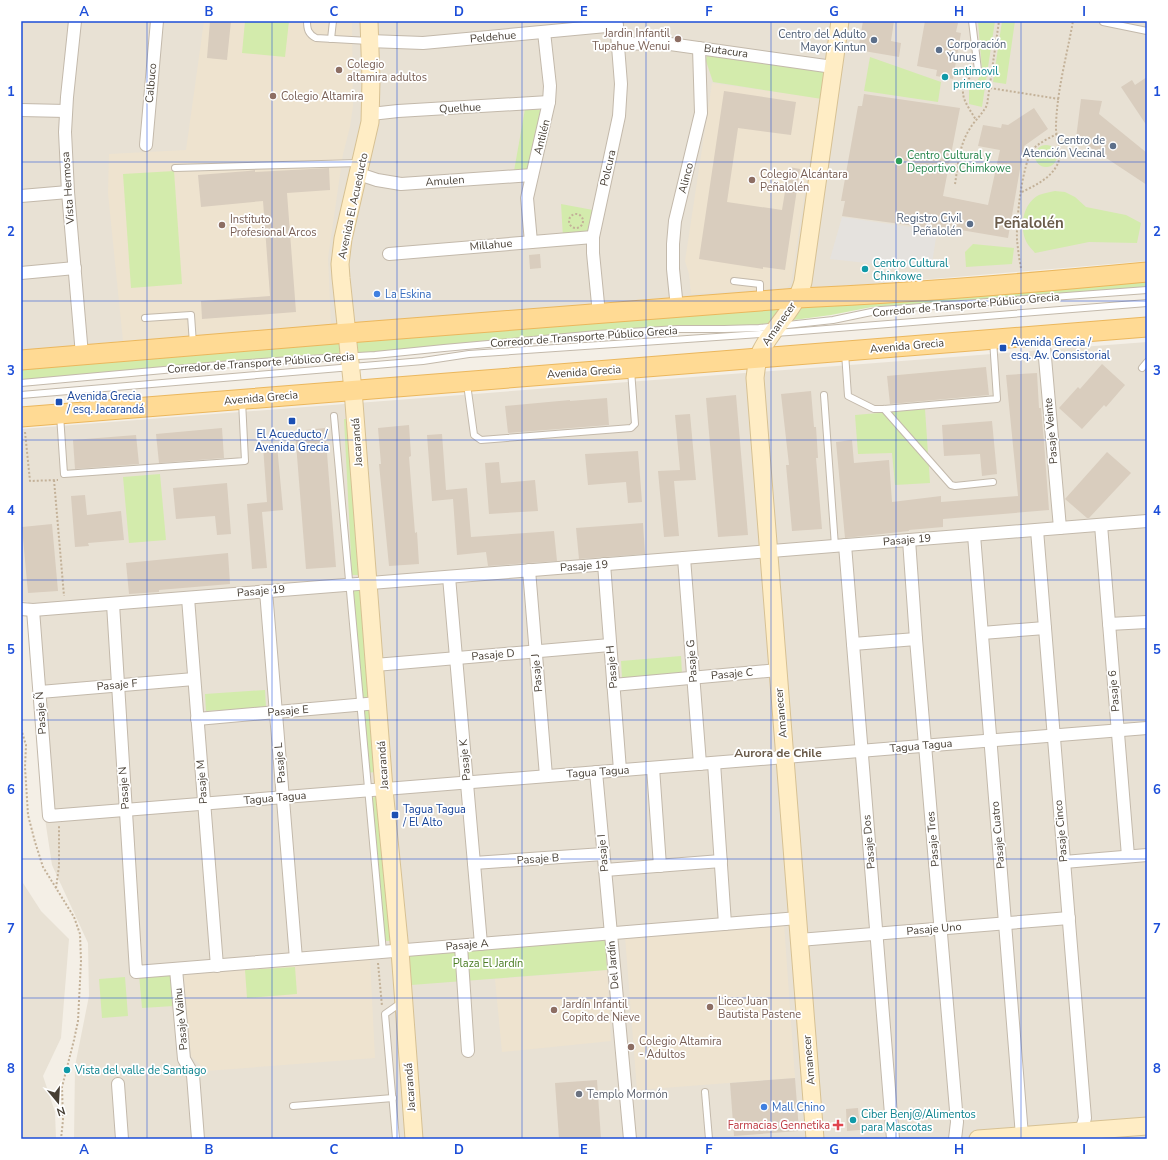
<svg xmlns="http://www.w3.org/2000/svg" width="1168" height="1160" font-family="'Nunito Sans',sans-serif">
<rect width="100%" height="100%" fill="#f4efe6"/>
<g fill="#e8e1d4">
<path d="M21 21H1147V261L790 291 123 341 21 351Z"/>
<path d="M1147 342V1139H74L75 1066 89 996 88 943 52 865 45 819 28 602 21 601V429Z"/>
<path d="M21 867 23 883 41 911 69 939 61 1038 43 1076 55 1112 56 1139H21Z"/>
</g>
<g fill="#eee3cf">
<path d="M204 21H352L353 106 350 127 343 154 328 258 331 325 123 341 108 193 109 154 186 150Z"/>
<path d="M712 83 819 98 791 283 787 288 691 294 689 274 685 261Z"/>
<path d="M784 924 795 1078 637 1090 625 936Z"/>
<path d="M370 959 375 1058 206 1071 191 1056 184 978 186 973Z"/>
<path d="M607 970 611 1041 502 1052 495 979Z"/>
</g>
<g fill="#d3ebac">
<path d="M245 21H289L285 57 242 53Z"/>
<path d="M978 21H995L982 107 969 104V88C976 83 980 79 982 70Z"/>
<path d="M1002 21H1015L1006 84 993 82Z"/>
<path d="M707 54 826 72 822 99 713 82 706 61Z"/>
<path d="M870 57 941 82 938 102 864 91Z"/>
<path d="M525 109 544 110 530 171H514Z"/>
<circle cx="1046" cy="156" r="11"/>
<path d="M174 171 182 284 131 288 123 174Z"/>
<path d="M1055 191 1065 192 1075 197 1086 207 1126 215 1141 223 1137 243 1089 242 1035 253C1033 250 1029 247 1027 243 1019 228 1022 204 1039 195 1044 193 1050 192 1055 191Z"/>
<path d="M561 204 593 210 591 235 563 237Z"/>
<path d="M973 244 1014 248 1012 264 966 267 965 252Z"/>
<path d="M1147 278V287L872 307 831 315 757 325 671 327 546 336 358 354 306 355 21 380V366Z"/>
<path d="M925 409 930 483 895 485 892 453 858 454 855 415Z"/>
<path d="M344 419H351L361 575H352Z"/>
<path d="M160 474 166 540 129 543 123 477Z"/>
<path d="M361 588 371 698 359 699 349 589Z"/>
<path d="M681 656 682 673 622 678 621 661Z"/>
<path d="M265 690 266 707 206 711 205 694Z"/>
<path d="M361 710H372L375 772 367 773Z"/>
<path d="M380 796 393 941H378L366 799Z"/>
<path d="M605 938 607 970 411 985 409 953Z"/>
<path d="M295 967 297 994 247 998 245 970Z"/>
<path d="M171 973 174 1006 142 1008 139 975Z"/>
<path d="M125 977 128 1016 102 1018 99 979Z"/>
</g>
<path fill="#e5e2de" d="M842 217 937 231 931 270 830 259Z"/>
<g fill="#d9cdbe">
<path d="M210 21H231L227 60 207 58Z"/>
<path d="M863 21H894L891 41 901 43 899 57 858 50Z"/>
<path d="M925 21H949L958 23 956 32 961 33 953 79 936 76 937 70 917 66Z"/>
<path d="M1147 77V126L1121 87 1132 80 1135 85Z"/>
<path d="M724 91 796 102 791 135 738 128 727 202 782 210 789 167 800 169 785 270 763 267V269L699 259Z"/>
<path d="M864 94 960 108 943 196 988 205 1000 150 978 146 983 125 1001 128 1002 124 1008 125 1034 108 1048 129 1024 146 1008 238 937 226V229L842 216 845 201H841L858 106H862Z"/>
<path d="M1081 99 1102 101 1099 114 1147 153V185L1076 138Z"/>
<path d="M329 168 330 190 287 193 296 312 202 319 201 301 270 296 263 201 201 207 198 175 248 171 255 170V172Z"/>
<path d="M540 254 541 268 530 269 529 255Z"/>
<path d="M1102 364 1125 385 1106 407 1104 405 1082 429 1059 408 1078 387 1080 389Z"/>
<path d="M986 367 989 395 890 404 887 376Z"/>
<path d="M1037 373 1039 408H1041L1044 442 1049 510 943 519V527L909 530V531L845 538 836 442 852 440 854 463 889 460 892 502 941 496V502L1018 496 1006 375Z"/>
<path d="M811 391 814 427H816L818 458H816L822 529 792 531 786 465H789L781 394Z"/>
<path d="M736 395 748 535 718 537 706 398Z"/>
<path d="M607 398 609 425 508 433 505 406 570 400V401Z"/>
<path d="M690 414 696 480 674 481 679 536 664 537 658 471 680 470 675 415Z"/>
<path d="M992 421 997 474 982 476 980 454 944 456 942 425Z"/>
<path d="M409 425 411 456 409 457 415 533 417 532 419 564 389 566 379 464H381L378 428Z"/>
<path d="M222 428 224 458 159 463 156 434Z"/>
<path d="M325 428 336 567 306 569 295 431Z"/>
<path d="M442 434 446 490 467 488 471 537 554 531 557 561 488 566 486 552 457 555 453 499 432 501 427 435Z"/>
<path d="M136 435 139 464 75 469 73 440Z"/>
<path d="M277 445 283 510 262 512 267 568 252 569 247 504 267 502 263 446Z"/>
<path d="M638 451 642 502 628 503 626 482 588 485 585 454Z"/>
<path d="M1107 452 1131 473 1089 518H1087L1065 499Z"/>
<path d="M499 462 501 483 535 480 538 511 489 514 485 463Z"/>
<path d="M227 483 231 534 217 535 215 516 176 519 173 488Z"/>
<path d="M85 495 87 515 121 511 124 540 88 543 89 546 75 547 71 496Z"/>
<path d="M643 523 645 554 579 559 576 528Z"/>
<path d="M52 524 58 591 28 593 22 527Z"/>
<path d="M228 553 230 584 159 590V592L129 594 126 563Z"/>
<path d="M795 1078 799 1131 734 1136 730 1083Z"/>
<path d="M597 1080 601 1139H559L555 1083Z"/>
<path d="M858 1108 860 1130 847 1131 846 1109Z"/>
</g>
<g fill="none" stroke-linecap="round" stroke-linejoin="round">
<g stroke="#c3b9ab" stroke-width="8">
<g id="lane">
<path d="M307 21C307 29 308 34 316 38L369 41"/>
<path d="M972 21 978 70"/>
<path d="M1103 21V22L1147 31"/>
<path d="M331 39 333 21"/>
<path d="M175 168 360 163"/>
<path d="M734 281 760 284V298"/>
<path d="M145 318 191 315 193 344"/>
<path d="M845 353 848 396 874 409H884L997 399 993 340"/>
<path d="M1142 368 1147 362"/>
<path d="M21 383 219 365 291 360 375 355 444 348 597 334 678 329H724L759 328 833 320 881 310 1147 290"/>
<path d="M467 384 474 435 481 440 631 428 635 424 631 370"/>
<path d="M21 395 423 361 469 354 789 332 1147 303"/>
<path d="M824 395 835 546"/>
<path d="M884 409 951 485 955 486 993 482"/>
<path d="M60 415 64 474 245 461 242 401"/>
<path d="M334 416 383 952"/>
<path d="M705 1092 709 1139"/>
<path d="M293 1106 393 1098"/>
<path d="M396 1139 385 1014 402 1002"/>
</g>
</g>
<g stroke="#c3b9ab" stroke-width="14">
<g id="street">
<path d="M75 21 67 97 65 132 68 192 82 355"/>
<path d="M369 41 423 43 617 25"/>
<path d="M618 44 663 43 833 67"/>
<path d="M21 110 66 111"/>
<path d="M371 114 398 111 549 102"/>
<path d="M146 145 157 21"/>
<path d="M359 174 377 180 401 184 532 175"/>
<path d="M21 196 68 192"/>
<path d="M531 242 527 198 549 102 550 86 544 32"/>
<path d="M389 254 593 237"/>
<path d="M21 273 75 268"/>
<path d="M677 308 673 269V244L675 221 701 113 699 48"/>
<path d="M599 314 593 253V237L619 116 621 84 616 21"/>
<path d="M1043 335 1060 528"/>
<path d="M1101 525 1128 856"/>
<path d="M1037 530 1085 1118 1079 1138"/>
<path d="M974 535 1022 1136"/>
<path d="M909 540 916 639 957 1122 955 1139"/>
<path d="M845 545 893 1139"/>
<path d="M684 558 700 764"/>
<path d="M604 564 620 770"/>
<path d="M529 570 546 776"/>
<path d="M449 577 481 944"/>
<path d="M266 591 296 959"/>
<path d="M188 598 217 966"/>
<path d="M113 604 136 972 798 918"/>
<path d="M21 609 33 610 1147 521"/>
<path d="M33 610 49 816 1147 728"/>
<path d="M1109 624 1147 622"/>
<path d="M982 633 1045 628"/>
<path d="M853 644 916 639"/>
<path d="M375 665 610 645"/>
<path d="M613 685 778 670"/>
<path d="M40 692 194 679"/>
<path d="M197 719 378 703"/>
<path d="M714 763 725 924"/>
<path d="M653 768 660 866"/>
<path d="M596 772 630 1139"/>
<path d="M1064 862 1147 855"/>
<path d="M474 863 603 854"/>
<path d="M605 870 721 861"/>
<path d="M799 940 1069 918"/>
<path d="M461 946 468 1051"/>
<path d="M176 969 184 1059 193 1075 198 1139"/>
<path d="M118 1084 122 1139"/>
</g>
</g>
<g stroke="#d7c193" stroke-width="19">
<g id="secondary">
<path d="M369 21 371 80 370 122 343 239 340 264 341 278 353 390 384 789 400 951 414 1139"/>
<path d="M815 1139 755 378C756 369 757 359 761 351 773 327 796 309 803 282L840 21"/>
<path d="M978 1139 1147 1126"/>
</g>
</g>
<g stroke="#ebb75d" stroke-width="21">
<g id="primary">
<path d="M21 360 335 334 798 298C914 293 1031 283 1147 272"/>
<path d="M21 417 1147 327"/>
</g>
</g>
<g stroke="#c3b198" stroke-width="2" stroke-dasharray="2 2" stroke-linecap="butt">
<path d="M973 75C954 90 966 103 976 120"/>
<path d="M990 88 1059 99"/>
<path d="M955 184C958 166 959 146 969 130 974 121 982 115 987 105L999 21"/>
<path d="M1022 192C1034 186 1049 179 1056 167 1065 152 1055 140 1056 125 1057 90 1067 55 1073 21"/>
<circle cx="576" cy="221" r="7"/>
<path d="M1021 268C1019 259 1018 249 1017 240 1016 221 1022 164 1033 149 1039 143 1049 138 1057 134"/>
<path d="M25 432 30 481 58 480"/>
<path d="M54 480 64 596"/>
<path d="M21 729 26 745 25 767 28 815 35 842 43 867 74 917 80 934 81 961 78 1021 74 1040 62 1087 63 1120 61 1139"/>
<path d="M56 888 59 866V826"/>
<path d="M378 963 382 1006"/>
</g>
<use href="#lane" stroke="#fff" stroke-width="6"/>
<use href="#street" stroke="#fff" stroke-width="12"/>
<use href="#secondary" stroke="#ffedc5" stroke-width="17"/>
<use href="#primary" stroke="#ffda94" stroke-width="19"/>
</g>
<path fill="none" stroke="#1d4ed8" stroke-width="1" stroke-opacity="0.55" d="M147 21V1139M272 21V1139M397 21V1139M522 21V1139M646 21V1139M771 21V1139M896 21V1139M1021 21V1139M21 162H1147M21 301H1147M21 440H1147M21 580H1147M21 720H1147M21 859H1147M21 998H1147"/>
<g fill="#8d6e63" stroke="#fff" stroke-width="1.5">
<circle cx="678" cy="39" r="4"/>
<circle cx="339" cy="70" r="4"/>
<circle cx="273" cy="96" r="4"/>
<circle cx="752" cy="180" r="4"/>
<circle cx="222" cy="225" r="4"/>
<circle cx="710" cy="1007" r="4"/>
<circle cx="554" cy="1010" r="4"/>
<circle cx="631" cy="1047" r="4"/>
</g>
<g fill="#5c6f8a" stroke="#fff" stroke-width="1.5">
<circle cx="874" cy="40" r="4"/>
<circle cx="939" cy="50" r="4"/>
<circle cx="1113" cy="146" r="4"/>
<circle cx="970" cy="224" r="4"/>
</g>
<g fill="#0f9aa8" stroke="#fff" stroke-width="1.5">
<circle cx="945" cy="77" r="4"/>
<circle cx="865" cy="269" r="4"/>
<circle cx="67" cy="1070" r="4"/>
<circle cx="853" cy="1120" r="4"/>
</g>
<circle fill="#2e9e5b" stroke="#fff" stroke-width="1.5" cx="899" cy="161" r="4"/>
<g fill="#3f7fe0" stroke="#fff" stroke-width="1.5">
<circle cx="377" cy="294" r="4"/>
<circle cx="764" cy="1107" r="4"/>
</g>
<g fill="#1a4fb4" stroke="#fff" stroke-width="1.5">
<rect x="999" y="344" width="8" height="8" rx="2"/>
<rect x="55" y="398" width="8" height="8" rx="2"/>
<rect x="288" y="417" width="8" height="8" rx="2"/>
<rect x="391" y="811" width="8" height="8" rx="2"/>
</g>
<circle fill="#6b7280" stroke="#fff" stroke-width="1.5" cx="579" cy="1094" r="4"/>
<path fill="#e0444e" stroke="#fff" stroke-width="1.5" d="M836 1119h4v4h4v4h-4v4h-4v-4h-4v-4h4z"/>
<g text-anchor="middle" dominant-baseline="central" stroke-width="3.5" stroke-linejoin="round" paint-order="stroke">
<g font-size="11" fill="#785e54" stroke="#fff" text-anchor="start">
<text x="670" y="33" text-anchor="end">Jardin Infantil<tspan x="670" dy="13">Tupahue Wenui</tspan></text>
<text x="347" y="64">Colegio<tspan x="347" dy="13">altamira adultos</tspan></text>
<text x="281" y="96">Colegio Altamira</text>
<text x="760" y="174">Colegio Alcántara<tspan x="760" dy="13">Peñalolén</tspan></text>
<text x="230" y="219">Instituto<tspan x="230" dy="13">Profesional Arcos</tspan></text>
<text x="718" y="1001">Liceo Juan<tspan x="718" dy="13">Bautista Pastene</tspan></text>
<text x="562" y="1004">Jardín Infantil<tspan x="562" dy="13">Copito de Nieve</tspan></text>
<text x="639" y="1041">Colegio Altamira<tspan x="639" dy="13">- Adultos</tspan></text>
</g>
<g font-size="11" fill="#4e5e75" stroke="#fff" text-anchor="end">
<text x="866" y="34">Centro del Adulto<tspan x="866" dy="13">Mayor Kintun</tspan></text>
<text x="947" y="44" text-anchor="start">Corporación<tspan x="947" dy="13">Yunus</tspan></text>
<text x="1105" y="140">Centro de<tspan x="1105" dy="13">Atención Vecinal</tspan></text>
<text x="962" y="218">Registro Civil<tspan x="962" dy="13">Peñalolén</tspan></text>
</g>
<g font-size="11" fill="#473f35" stroke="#fff">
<text transform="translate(493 37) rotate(-5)">Peldehue</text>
<text transform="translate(726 51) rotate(8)">Butacura</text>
<text transform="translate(151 83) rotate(-85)">Calbuco</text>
<text transform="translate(460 108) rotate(-3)">Quelhue</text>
<text transform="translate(542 137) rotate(-76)">Antilén</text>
<text transform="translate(608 168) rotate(-77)">Polcura</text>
<text transform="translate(686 178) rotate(-76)">Alinco</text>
<text transform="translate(445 181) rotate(-4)">Amulen</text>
<text transform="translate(68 188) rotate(-94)">Vista Hermosa</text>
<text transform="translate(353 206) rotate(-78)">Avenida El Acueducto</text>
<text transform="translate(491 245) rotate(-5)">Millahue</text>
<text transform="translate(966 305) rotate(-5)">Corredor de Transporte Público Grecia</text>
<text transform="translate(779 324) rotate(-55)">Amanecer</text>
<text transform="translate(584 337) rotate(-4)">Corredor de Transporte Público Grecia</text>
<text transform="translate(907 346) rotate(-5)">Avenida Grecia</text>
<text transform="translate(261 363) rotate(-4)">Corredor de Transporte Público Grecia</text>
<text transform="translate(584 372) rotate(-4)">Avenida Grecia</text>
<text transform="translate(261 398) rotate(-5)">Avenida Grecia</text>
<text transform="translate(1051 431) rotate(-95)">Pasaje Veinte</text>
<text transform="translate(357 442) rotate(-94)">Jacarandá</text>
<text transform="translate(907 540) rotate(-5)">Pasaje 19</text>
<text transform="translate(584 566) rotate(-4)">Pasaje 19</text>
<text transform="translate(261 591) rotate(-5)">Pasaje 19</text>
<text transform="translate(493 655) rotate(-5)">Pasaje D</text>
<text transform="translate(692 661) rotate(-94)">Pasaje G</text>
<text transform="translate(612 667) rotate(-95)">Pasaje H</text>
<text transform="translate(537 673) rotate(-95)">Pasaje J</text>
<text transform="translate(732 674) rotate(-5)">Pasaje C</text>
<text transform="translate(117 685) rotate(-5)">Pasaje F</text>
<text transform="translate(1114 691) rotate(-95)">Pasaje 6</text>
<text transform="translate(288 711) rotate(-5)">Pasaje E</text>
<text transform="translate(41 713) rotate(-94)">Pasaje Ñ</text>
<text transform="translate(781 713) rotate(-95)">Amanecer</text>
<text transform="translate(921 746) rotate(-5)">Tagua Tagua</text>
<text transform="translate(465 760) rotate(-95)">Pasaje K</text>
<text transform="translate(280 763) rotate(-95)">Pasaje L</text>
<text transform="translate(383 765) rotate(-94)">Jacarandá</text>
<text transform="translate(598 772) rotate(-4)">Tagua Tagua</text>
<text transform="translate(202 782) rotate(-94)">Pasaje M</text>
<text transform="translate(124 788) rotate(-94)">Pasaje N</text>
<text transform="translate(275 798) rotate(-5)">Tagua Tagua</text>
<text transform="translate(1061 831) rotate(-95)">Pasaje Cinco</text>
<text transform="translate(998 835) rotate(-95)">Pasaje Cuatro</text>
<text transform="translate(933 839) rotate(-95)">Pasaje Tres</text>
<text transform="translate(869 842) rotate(-95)">Pasaje Dos</text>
<text transform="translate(603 853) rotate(-95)">Pasaje I</text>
<text transform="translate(538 859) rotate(-4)">Pasaje B</text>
<text transform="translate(934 929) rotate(-5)">Pasaje Uno</text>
<text transform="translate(467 945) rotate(-5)">Pasaje A</text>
<text transform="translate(613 965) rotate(-95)">Del Jardín</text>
<text transform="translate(181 1019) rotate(-95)">Pasaje Vaihu</text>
<text transform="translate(809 1060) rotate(-95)">Amanecer</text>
<text transform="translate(410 1087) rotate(-94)">Jacarandá</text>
</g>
<g font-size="11" fill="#0d838f" stroke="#fff" text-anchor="start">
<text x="953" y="71">antimovil<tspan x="953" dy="13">primero</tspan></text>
<text x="873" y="263">Centro Cultural<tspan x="873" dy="13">Chinkowe</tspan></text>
<text x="75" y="1070">Vista del valle de Santiago</text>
<text x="861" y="1114">Ciber Benj@/Alimentos<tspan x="861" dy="13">para Mascotas</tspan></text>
</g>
<g font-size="11" fill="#27864d" stroke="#fff" text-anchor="start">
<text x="907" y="155">Centro Cultural y<tspan x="907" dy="13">Deportivo Chimkowe</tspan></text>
</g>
<g font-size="11" fill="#366cbe" stroke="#fff" text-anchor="start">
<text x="385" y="294">La Eskina</text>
<text x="772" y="1107">Mall Chino</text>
</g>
<g font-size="11" fill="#164399" stroke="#fff" text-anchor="start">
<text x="1011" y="342">Avenida Grecia /<tspan x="1011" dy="13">esq. Av. Consistorial</tspan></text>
<text x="67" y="396">Avenida Grecia<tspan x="67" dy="13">/ esq. Jacarandá</tspan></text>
<text x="292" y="434" text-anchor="middle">El Acueducto /<tspan x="292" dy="13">Avenida Grecia</tspan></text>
<text x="403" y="809">Tagua Tagua<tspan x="403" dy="13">/ El Alto</tspan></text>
</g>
<g font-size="11" fill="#4b7d24" stroke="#fff">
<text x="488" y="963">Plaza El Jardín</text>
</g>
<g font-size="11" fill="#5b616d" stroke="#fff" text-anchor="start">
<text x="587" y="1094">Templo Mormón</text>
</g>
<g font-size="11" fill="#be3a42" stroke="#fff" text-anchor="end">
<text x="830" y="1125">Farmacias Gennetika</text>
</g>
<g font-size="12" font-weight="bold" fill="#6b5c4b" stroke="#fff">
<text x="778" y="753">Aurora de Chile</text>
</g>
<g font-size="15" font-weight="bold" fill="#6b5c4b" stroke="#fff">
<text x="1029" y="223">Peñalolén</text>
</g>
</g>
<rect width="1168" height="1160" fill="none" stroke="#ffffff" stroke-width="44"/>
<g transform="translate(58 1102) rotate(162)" stroke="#ffffff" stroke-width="3" paint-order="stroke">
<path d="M0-3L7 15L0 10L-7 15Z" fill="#473f35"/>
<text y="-6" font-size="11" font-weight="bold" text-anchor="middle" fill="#473f35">N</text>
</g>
<rect x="22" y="22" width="1124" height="1116" fill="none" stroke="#1d4ed8" stroke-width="1.5"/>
<g font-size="13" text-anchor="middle" font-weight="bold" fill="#1d4ed8">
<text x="84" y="16">A</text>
<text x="209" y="16">B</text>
<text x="334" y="16">C</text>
<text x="459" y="16">D</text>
<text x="584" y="16">E</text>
<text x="709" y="16">F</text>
<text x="834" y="16">G</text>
<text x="959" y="16">H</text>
<text x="1084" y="16">I</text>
<text x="11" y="96">1</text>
<text x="1157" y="96">1</text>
<text x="11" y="236">2</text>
<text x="1157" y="236">2</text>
<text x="11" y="375">3</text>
<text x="1157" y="375">3</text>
<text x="11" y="515">4</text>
<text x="1157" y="515">4</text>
<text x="11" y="654">5</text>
<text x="1157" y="654">5</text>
<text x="11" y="794">6</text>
<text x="1157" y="794">6</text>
<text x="11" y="933">7</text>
<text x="1157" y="933">7</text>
<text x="11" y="1073">8</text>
<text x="1157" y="1073">8</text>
<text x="84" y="1154">A</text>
<text x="209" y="1154">B</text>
<text x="334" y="1154">C</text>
<text x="459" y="1154">D</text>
<text x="584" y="1154">E</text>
<text x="709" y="1154">F</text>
<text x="834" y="1154">G</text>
<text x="959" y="1154">H</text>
<text x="1084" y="1154">I</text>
</g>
</svg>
